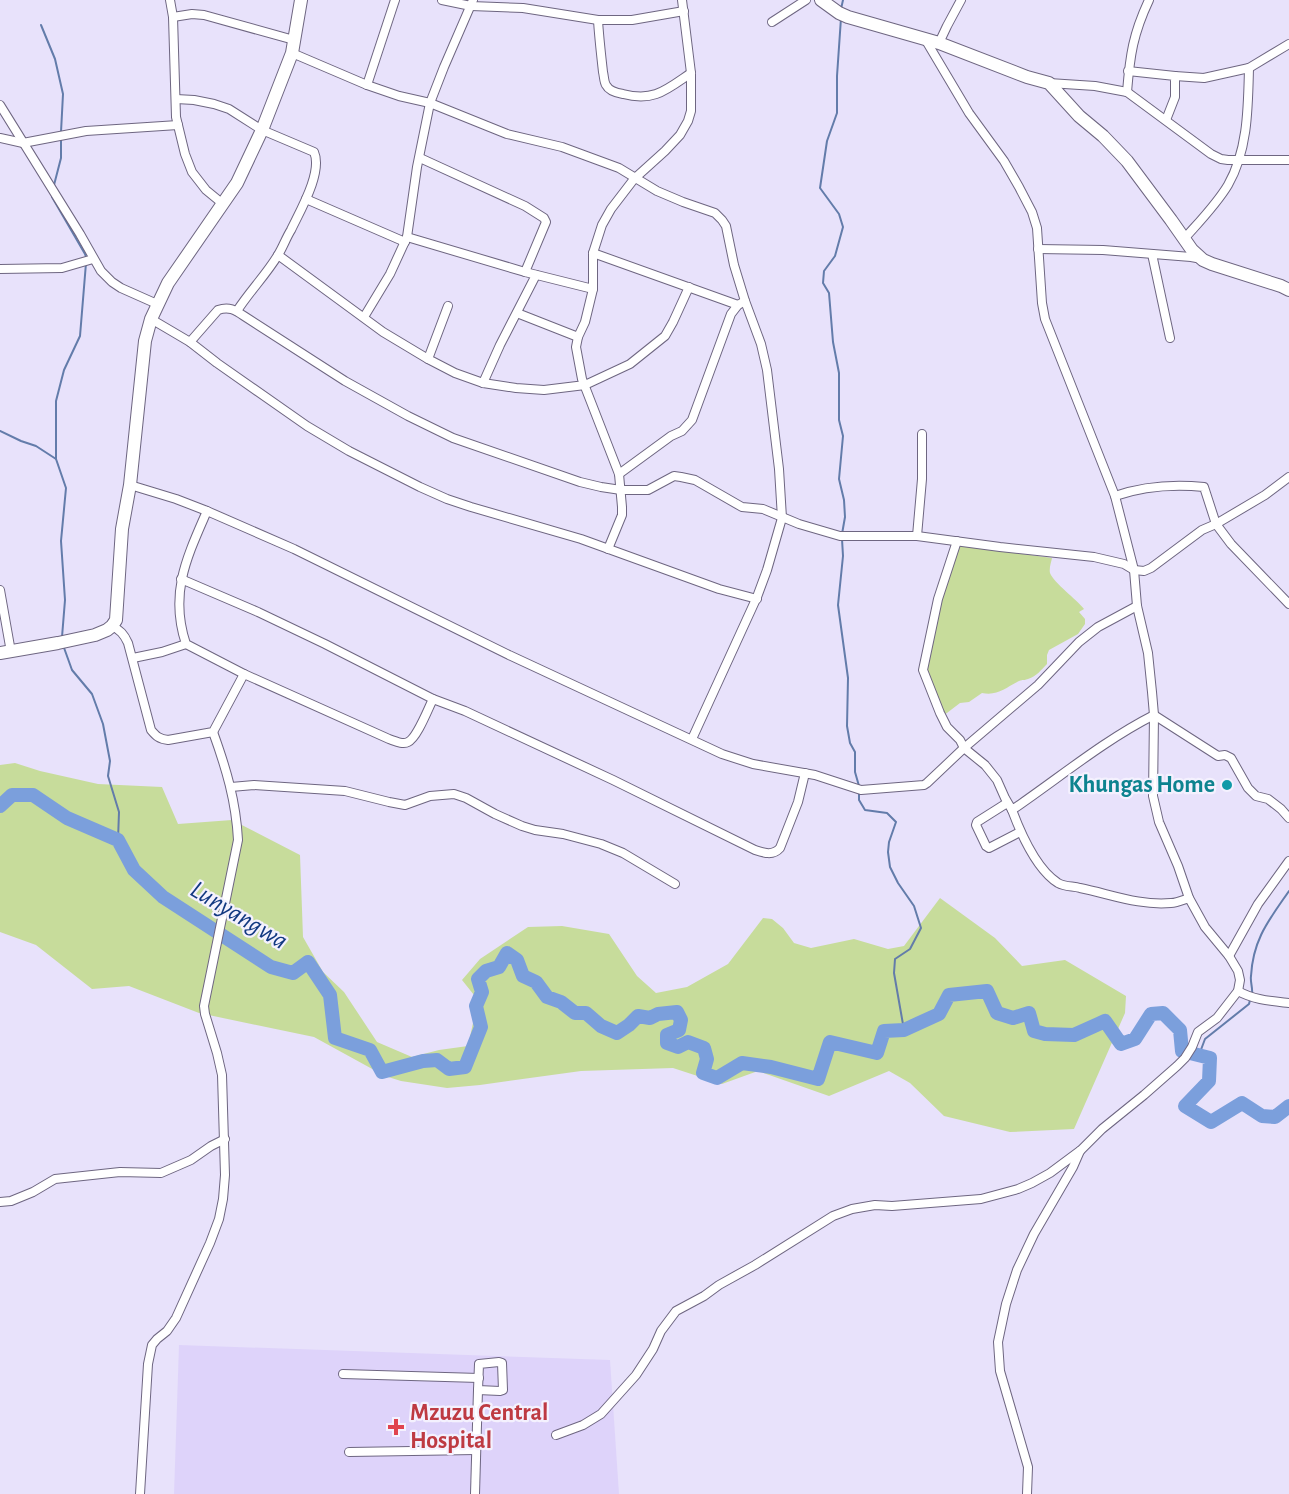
<svg xmlns="http://www.w3.org/2000/svg" width="1289" height="1494" font-family="'Alegreya Sans',sans-serif">
<rect width="100%" height="100%" fill="#e8e2fb"/>
<path fill="#ded3fa" d="M179 1345 610 1360 619 1494H174Z"/>
<g fill="#c7dc9b">
<path d="M960 545 1052 558C1051 563 1049 568 1050 573 1054 583 1076 599 1084 609L1079 612 1085 619V624L1078 634 1049 650 1047 655V664C1041 670 1037 676 1028 679 1022 681 1024 679 1019 681 1005 688 998 696 982 693L969 702 960 703 943 716 929 681 925 660 955 553Z"/>
<path d="M15 763 40 771 98 784 162 787 178 824 232 820 300 855 303 937 323 972 344 992 377 1042 412 1057 439 1050 468 1046 473 1023 474 995 462 980 480 959 528 927 562 926 609 934 637 976 656 993 687 987 728 964 763 918 772 919 783 928 794 943 811 948 854 939 888 949 904 946 940 898 995 938 1022 966 1065 960 1126 996 1125 1013 1074 1129 1010 1132 944 1116 910 1083 889 1071 829 1096 758 1071 722 1084 673 1068 581 1071 480 1085 447 1088 401 1081 385 1076 314 1037 199 1013 129 986 92 989 36 945 0 932V765Z"/>
</g>
<g fill="none" stroke-linecap="round" stroke-linejoin="round">
<g stroke="#637caa" stroke-width="2">
<path d="M841 9 843 0"/>
<path d="M841 18 837 76V113L827 141 820 188 839 214 843 227 835 256 824 271 823 283 829 293 833 342 839 373V420L843 436 839 479 844 500 845 517 842 534"/>
<path d="M41 25 55 59 63 94 61 132"/>
<path d="M54 185 61 158V138"/>
<path d="M53 194 52 197 85 254 86 257"/>
<path d="M0 431 21 441 36 446 56 459 66 488 61 541 65 600 62 637"/>
<path d="M56 459V401L64 370 80 336 86 263"/>
<path d="M842 539 843 556 838 605 848 678 847 726 850 743 855 752V772L859 786"/>
<path d="M63 645 72 670 92 694 103 724 110 761 108 776 119 812 118 840"/>
<path d="M859 791V800L865 810 887 813 896 822 889 842 888 852 890 867 898 883 914 906 921 928 910 949 895 959 894 973 904 1030"/>
<path d="M1252 994C1253 988 1250 982 1251 976 1253 939 1269 920 1289 891"/>
<path d="M1199 1055 1205 1039 1249 1004 1250 1000"/>
</g>
<path stroke="#7b9fdc" stroke-width="14" d="M0 806 12 795H33L67 818 118 840 134 870 163 897 271 967 293 973 308 962 330 995 335 1038 370 1050 382 1072 423 1061 437 1060 449 1069 465 1067 481 1027 476 1006 482 992 478 979 486 971 499 967 507 953 517 960 523 976 536 982 547 997 561 1002 575 1013H586L601 1026 617 1033 629 1025 638 1016 650 1018 658 1014 677 1012 681 1020 679 1030 667 1035V1043L678 1047 688 1042 704 1048 707 1059 703 1073 717 1078 742 1063 771 1067 818 1079 830 1042 877 1053 884 1031 904 1030 939 1014 949 995 987 991 997 1013 1013 1018 1029 1013 1034 1031 1045 1034 1074 1035 1105 1021 1121 1044 1135 1039 1151 1014 1163 1013 1180 1030 1182 1051 1210 1058 1209 1081 1185 1106 1211 1122 1242 1103 1262 1116 1275 1117 1289 1106"/>
<g stroke="#6e6681" stroke-width="10">
<g id="street">
<path d="M170 0 173 17 176 117 185 154 192 172 206 190 223 204"/>
<path d="M442 0 471 6 523 8 598 20H632L684 11"/>
<path d="M173 17 192 14 204 15 294 40"/>
<path d="M598 20C599 37 601 54 603 72 604 76 604 82 606 85 609 91 617 93 623 94 654 102 666 90 691 73"/>
<path d="M772 22 806 0"/>
<path d="M939 43 947 26 961 0"/>
<path d="M292 53 367 85 399 96 430 103 507 134 562 147 619 168 657 191 683 202 715 213 722 220 726 226 734 265 745 301 761 344 767 370 779 469 782 518 767 570 757 597 692 739"/>
<path d="M1128 71 1175 76V97L1166 120"/>
<path d="M1175 76 1204 78 1249 68 1289 44"/>
<path d="M1049 83 1095 86 1127 92 1211 154 1221 159 1228 160H1289"/>
<path d="M367 85 395 0"/>
<path d="M1127 92C1130 55 1133 34 1149 0"/>
<path d="M176 99 194 100 214 104 229 109 262 130 314 152C323 172 300 211 291 230 286 238 283 247 278 255 266 275 249 292 237 311"/>
<path d="M0 105 80 234 101 271 112 282 121 288 157 304"/>
<path d="M0 138 23 143 86 131 178 125"/>
<path d="M420 158 525 206 544 218 546 222 525 272"/>
<path d="M306 199 405 242"/>
<path d="M407 237 525 272 593 289"/>
<path d="M1184 239C1199 222 1216 205 1228 185 1248 150 1248 108 1249 68"/>
<path d="M1038 249 1103 250 1191 257 1202 259"/>
<path d="M593 253 738 305"/>
<path d="M1152 254 1170 338"/>
<path d="M278 255 383 332 428 359 455 373 483 383 516 388 544 390 585 385 630 364 665 336 673 322 689 287"/>
<path d="M0 269 62 268 93 259"/>
<path d="M517 313 578 337"/>
<path d="M364 317 390 274 407 237 417 167 430 103 444 67 473 0"/>
<path d="M151 319 190 342 217 363 307 426 349 451 420 487 447 499 471 507 581 539 719 589 757 599"/>
<path d="M190 342 218 310C229 306 235 310 244 316L345 381 408 416 453 438 580 482 601 487 621 490H648L674 476 681 477 695 480 742 507 763 509 799 524 840 536H917L1000 547 1094 557 1124 564 1134 570 1144 571 1151 568 1202 530 1216 524 1265 495 1289 477"/>
<path d="M428 359 448 306"/>
<path d="M483 383 500 345 536 275"/>
<path d="M619 474 671 436 682 431 692 420 731 314 738 305 745 301"/>
<path d="M130 485 176 499 207 511 294 549 509 655 722 754 753 764 815 775 861 790 924 785 927 783 964 748 1038 685 1079 642 1098 627 1137 606"/>
<path d="M1115 496C1144 486 1174 484 1204 487L1216 524 1231 544 1289 604"/>
<path d="M207 511C187 557 169 593 186 644L244 674 389 739C395 741 403 745 408 742 417 738 428 709 433 699"/>
<path d="M917 536 922 479V434"/>
<path d="M957 541 938 599 923 670 940 713 947 727 960 740 964 748 985 765 997 780 1005 798 1012 810C1059 778 1103 741 1154 715L1218 756 1225 755 1231 758 1248 788 1256 796 1268 799 1281 809 1289 818"/>
<path d="M608 549 622 515V507L619 474 582 379 576 347 578 337 585 322 593 289V253L602 225 611 209 634 179 665 151 680 135 688 121 691 111V73L682 0"/>
<path d="M181 579 258 612 325 644 433 699 465 711 613 780 755 850C764 853 773 856 780 848L798 802 805 773"/>
<path d="M0 590 11 652"/>
<path d="M112 626C120 630 124 634 128 643L151 730C156 736 159 739 168 740L213 732 244 674"/>
<path d="M133 658 162 652 186 644"/>
<path d="M231 787 254 785 345 791 389 802 405 805 430 796 454 794 466 798 495 814 522 826 535 830 563 834 601 844 623 853 675 884"/>
<path d="M1007 803 977 822 976 825 986 846 989 848 1020 832"/>
<path d="M1012 810C1021 834 1036 869 1058 883 1065 887 1073 886 1080 888 1110 894 1140 906 1171 903 1177 903 1183 900 1189 898"/>
<path d="M1229 956 1258 904 1289 861"/>
<path d="M1238 991C1254 1000 1271 1001 1289 1003"/>
<path d="M0 1202 11 1201 33 1192 55 1179 120 1172 161 1173 191 1160 211 1146 225 1139"/>
<path d="M499 1362 502 1363 503 1390 500 1391 478 1390 479 1364Z"/>
<path d="M343 1374 479 1378"/>
<path d="M556 1435 583 1425 601 1414 636 1375 653 1349 661 1331 676 1311 704 1296 719 1285 755 1265 833 1216 852 1209 875 1205 892 1206 981 1199 1018 1189 1032 1183 1050 1173 1081 1150 1102 1129 1144 1095 1177 1066 1185 1058 1192 1047 1198 1032 1217 1018 1238 991 1240 980 1238 971 1229 956 1205 927 1189 898 1178 866 1159 822 1153 796 1154 715 1152 692 1148 653 1137 606 1134 570 1115 496 1045 319 1042 303 1037 228 1032 212 1019 187 1004 161 969 113 925 39"/>
<path d="M349 1452 476 1450"/>
<path d="M140 1494 148 1364 152 1345 157 1339 167 1331 176 1318 210 1243 219 1219 223 1199 225 1175 222 1075 217 1053 205 1014 204 1006 238 840C236 801 226 768 213 732"/>
<path d="M475 1494 478 1390"/>
<path d="M1027 1494 1028 1467 1000 1371 998 1342 1006 1304 1017 1270 1034 1234 1073 1167 1080 1151"/>
</g>
</g>
<g stroke="#6e6681" stroke-width="14">
<g id="secondary">
<path d="M821 0 839 13 848 17 939 43 1027 77 1049 83 1079 116 1103 136 1127 161 1171 220 1192 250 1203 260 1212 264 1281 286 1289 290"/>
<path d="M0 653 58 643 95 635 107 630 112 626 116 620 122 529 130 485 145 341 151 319 168 283 237 183 262 130 292 53 301 0"/>
</g>
</g>
<use href="#street" stroke="#fff" stroke-width="8"/>
<use href="#secondary" stroke="#fff" stroke-width="12"/>
</g>
<circle fill="#0f9aa8" stroke="#f4f1fe" stroke-width="2" cx="1227" cy="785" r="6"/>
<path fill="#e0444e" stroke="#f4f1fe" stroke-width="2" d="M393 1418h6v6h6v6h-6v6h-6v-6h-6v-6h6z"/>
<g text-anchor="middle" dominant-baseline="central" stroke-width="4.5" stroke-linejoin="round" paint-order="stroke">
<g font-size="24" font-weight="bold" fill="#0d838f" stroke="#f4f1fe" text-anchor="end">
<text x="1215" y="785">Khungas Home</text>
</g>
<g font-size="24" font-weight="bold" fill="#be3a42" stroke="#f4f1fe" text-anchor="start">
<text x="410" y="1413">Mzuzu Central<tspan x="410" dy="28">Hospital</tspan></text>
</g>
<g font-size="26" font-style="italic" fill="#123981" stroke="#f4f1fe">
<text transform="translate(239 915) rotate(31)">Lunyangwa</text>
</g>
</g>
</svg>
